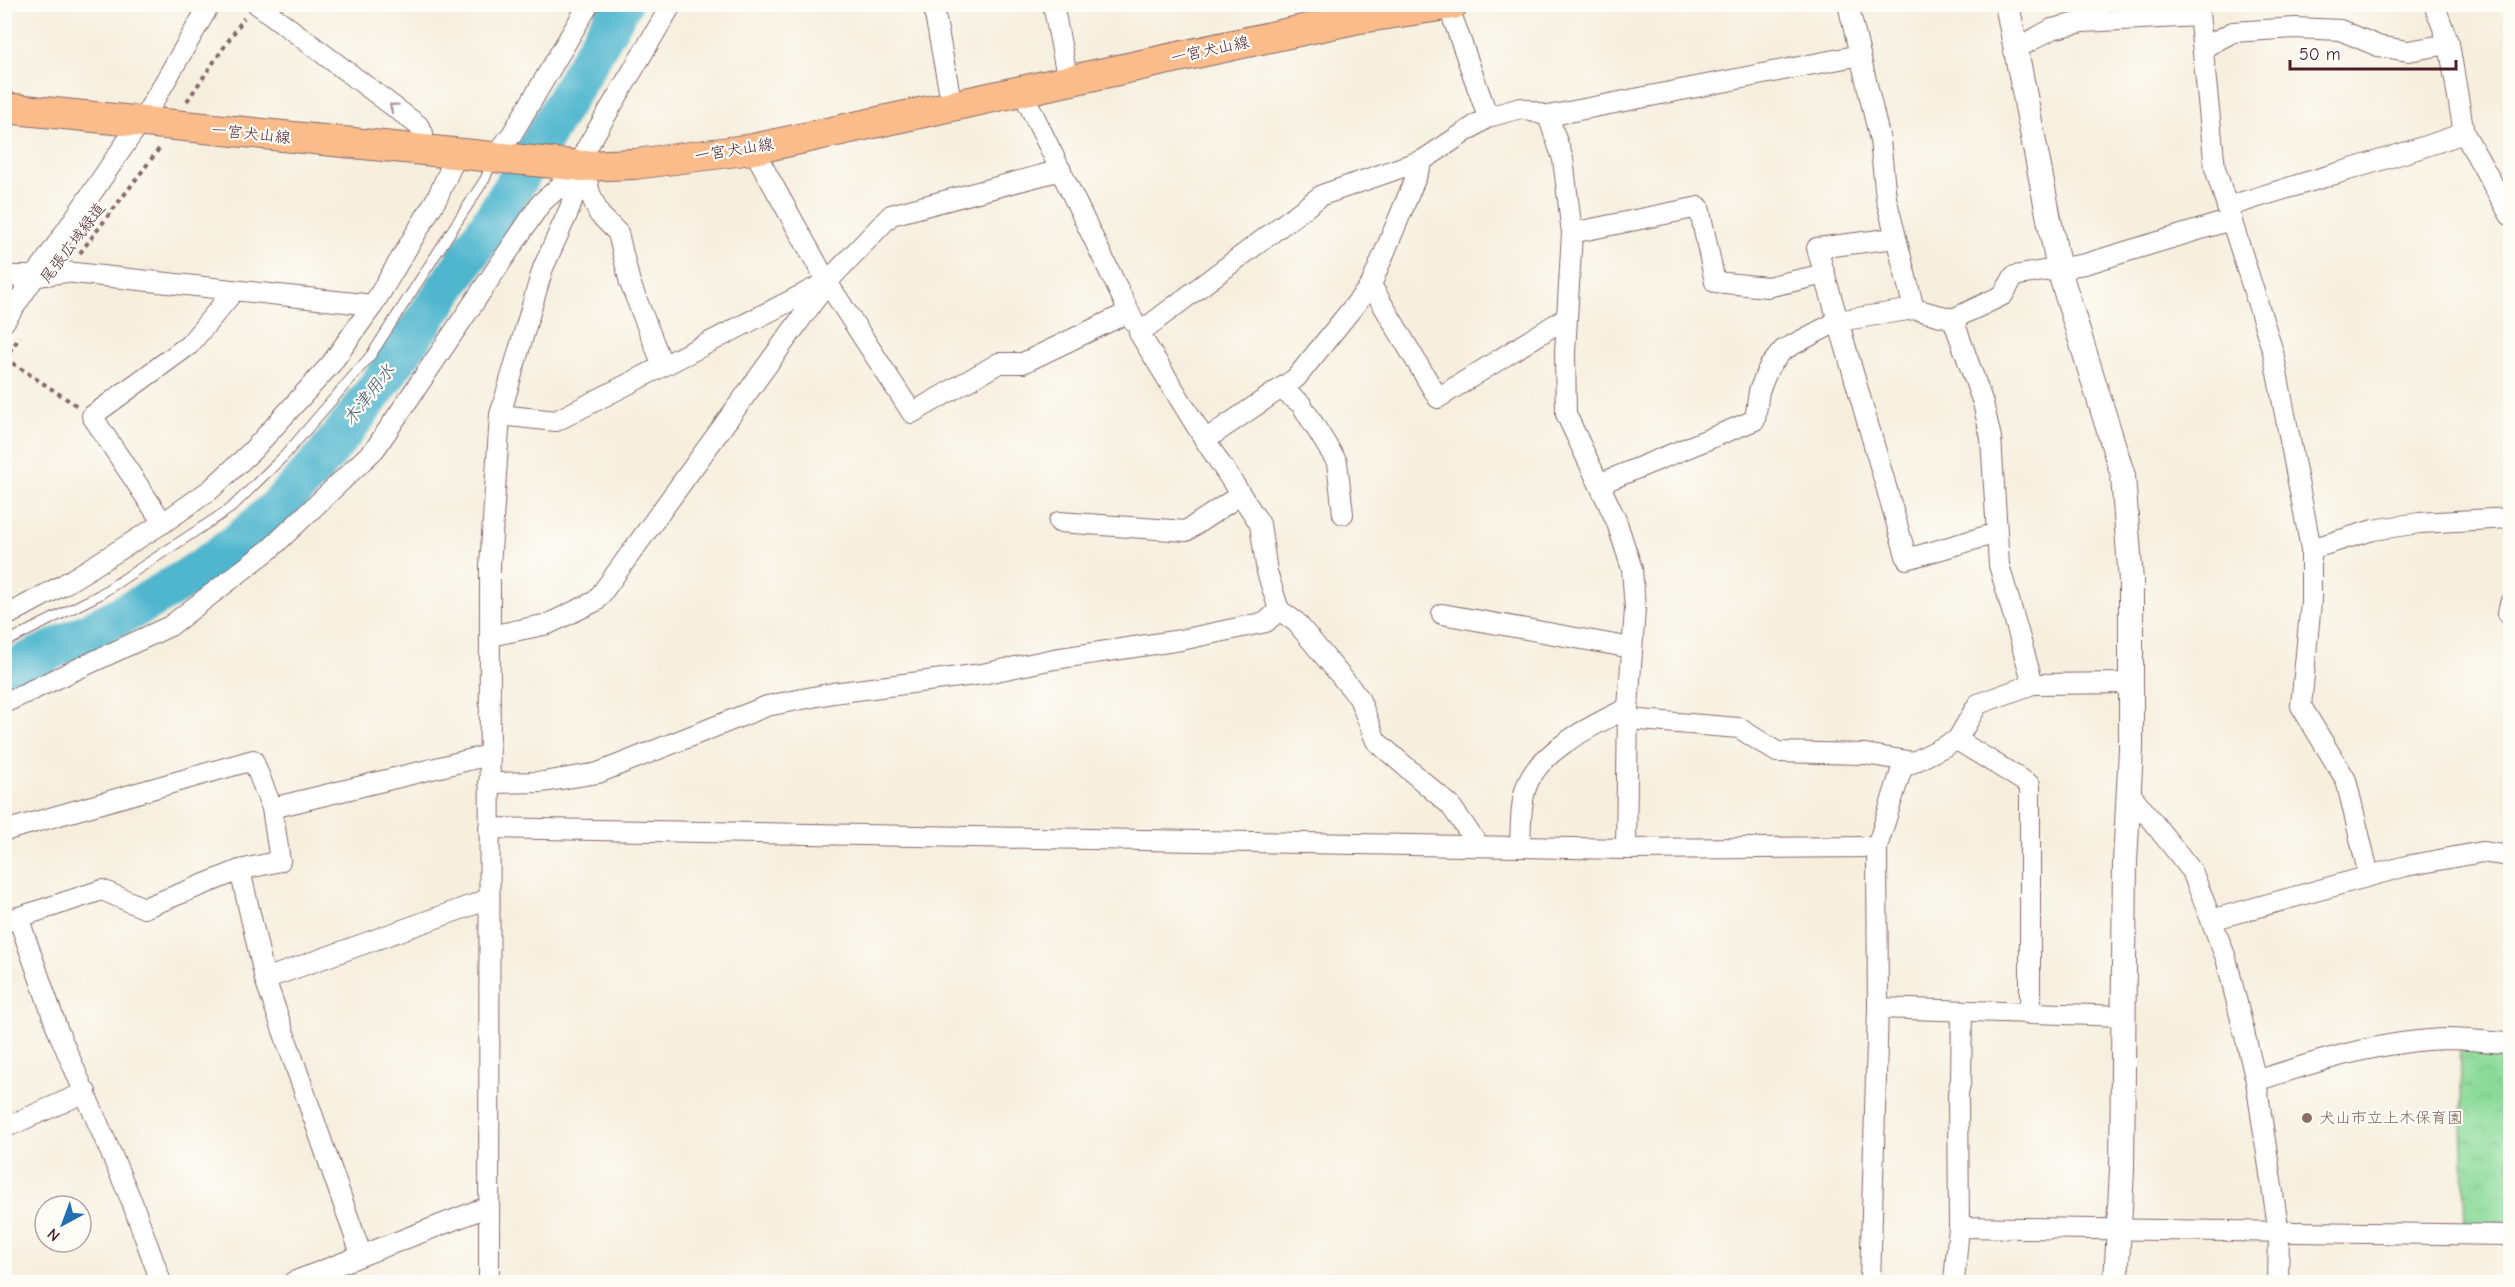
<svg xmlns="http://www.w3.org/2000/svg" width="2515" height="1287" font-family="'Comic Neue','Klee One',sans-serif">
<defs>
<pattern id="park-crowns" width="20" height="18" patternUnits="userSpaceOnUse" patternTransform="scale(1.5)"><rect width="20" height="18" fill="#8bda99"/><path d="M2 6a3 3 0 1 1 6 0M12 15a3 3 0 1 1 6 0" fill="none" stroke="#79bb84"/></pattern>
</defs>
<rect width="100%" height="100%" fill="#fdfcf7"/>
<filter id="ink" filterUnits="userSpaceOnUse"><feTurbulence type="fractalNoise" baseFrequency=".0167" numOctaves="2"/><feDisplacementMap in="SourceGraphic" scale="12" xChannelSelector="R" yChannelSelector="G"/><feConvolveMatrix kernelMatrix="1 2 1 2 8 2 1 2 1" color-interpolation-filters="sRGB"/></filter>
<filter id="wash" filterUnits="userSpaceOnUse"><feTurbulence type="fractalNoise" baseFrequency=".008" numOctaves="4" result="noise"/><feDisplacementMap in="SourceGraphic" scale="24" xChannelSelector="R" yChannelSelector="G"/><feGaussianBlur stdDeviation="1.35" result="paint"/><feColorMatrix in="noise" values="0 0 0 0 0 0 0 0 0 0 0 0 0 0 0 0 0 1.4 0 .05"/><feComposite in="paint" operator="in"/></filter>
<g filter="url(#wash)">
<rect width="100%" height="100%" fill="#f6efde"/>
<path fill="url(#park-crowns)" stroke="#6a7c62" stroke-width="1.5" d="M2460 1043 2510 1052V1226L2465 1228Z"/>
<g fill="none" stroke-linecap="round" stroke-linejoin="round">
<path stroke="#4fb6ce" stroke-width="40" d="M4 673C90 631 182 591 255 528 319 472 370 399 418 329 444 291 471 253 497 213 541 145 580 74 622 4"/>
</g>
</g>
<g filter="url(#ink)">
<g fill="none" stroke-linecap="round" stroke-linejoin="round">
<g stroke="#86686a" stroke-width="11">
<path id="service" d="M4 643 99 595 231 508 285 455 371 355 485 179 493 160"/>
</g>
<g stroke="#86686a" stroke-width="22">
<g id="minor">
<path d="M257 4 418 125 423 133 422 151"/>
<path d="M933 4 952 106"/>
<path d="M1053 4 1068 81"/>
<path d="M1848 4 1880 140 1886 198 1914 309 1953 319 1983 403 1991 438 1999 565 2033 684"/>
<path d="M2198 4 2215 168 2273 352 2311 549V602L2301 706 2346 780 2369 876"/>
<path d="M2434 4 2449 44 2464 133 2510 215"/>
<path d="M1448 5 1488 117 1521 108 1548 116 1563 159 1572 233 1565 352 1566 414 1616 520 1632 569 1635 609 1628 708 1626 849"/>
<path d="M2203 48 2233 32 2295 28 2340 30 2378 46 2408 51 2449 44"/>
<path d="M2016 49 2052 29 2082 22 2199 16"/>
<path d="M1022 91 1134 322"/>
<path d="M1548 116 1860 55"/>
<path d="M753 149 827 282 912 413 999 363H1023L1129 312"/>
<path d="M494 158 512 134 589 4"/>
<path d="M1423 160 1322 195 1139 333 1205 440 1296 378 1371 285 1423 160 1488 117"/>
<path d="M583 166 590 193 599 214 618 233 630 283 663 366"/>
<path d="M2227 207C2306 181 2386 161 2464 133"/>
<path d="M1572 233 1699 207 1715 282 1767 287 1825 274"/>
<path d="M1895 238 1817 248 1907 559 1997 533"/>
<path d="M4 276H38L65 272 373 305"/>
<path d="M1371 285 1438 398 1567 317"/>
<path d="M1953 319 2003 295 2014 276 2085 264 2231 220"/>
<path d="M4 322 149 109 210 4"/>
<path d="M1281 389 1301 404 1337 462 1343 514"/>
<path d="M500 415 556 421 827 282 891 215 1061 170"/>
<path d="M1205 440 1260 524 1267 572 1279 610 1296 622 1359 698 1376 741 1450 805 1479 846"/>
<path d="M1599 484 1755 420 1759 391 1769 367 1783 350 1838 321 1914 309"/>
<path d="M1059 522 1186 531 1240 495"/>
<path d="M163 523 92 416 189 345 234 291"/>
<path d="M2311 549 2373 530 2419 523 2510 518"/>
<path d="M2508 613 2510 604"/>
<path d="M1442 614 1632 648"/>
<path d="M4 617 63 585 163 523 210 490 252 451 331 364 373 305 437 198 457 154"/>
<path d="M490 636 548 624 596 601 824 287"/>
<path d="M4 703 170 626 270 549 375 449 541 203 581 168"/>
<path d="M1628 719 1739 728 1777 752 1865 754 1914 762"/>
<path d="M1957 740 2030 785V1014"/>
<path d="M489 783 543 782 598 773 767 706 833 693 982 674 1054 659 1181 640 1266 622 1279 610"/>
<path d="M2129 792 2192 871 2226 958 2256 1081 2279 1233 2278 1282"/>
<path d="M272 808 489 755"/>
<path d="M489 828 1626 849 1877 847"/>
<path d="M4 831 253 760 272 808 280 861 240 870 144 908 102 890 4 922"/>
<path d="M1520 847C1521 829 1520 808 1525 791 1535 752 1595 724 1628 708"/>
<path d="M240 870 265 979 361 1254"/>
<path d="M18 917 58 1031 132 1202 161 1282"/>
<path d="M2211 920 2406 866 2482 852 2510 856"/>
<path d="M265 979 489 899"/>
<path d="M1878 1008 2124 1016"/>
<path d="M2256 1081C2317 1061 2381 1041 2446 1039 2467 1039 2489 1042 2510 1043"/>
<path d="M4 1128 86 1092"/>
<path d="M1959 1227 2510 1235"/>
<path d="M293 1282 487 1207"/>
<path d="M489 1282 490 565 500 415 543 268 570 208 586 149 672 4"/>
<path d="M1870 1282 1878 1008 1877 847 1902 768 1957 740 1978 704 2033 684 2131 683"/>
<path d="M1954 1282 1959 1227 1958 1093 1961 1080 1962 1012"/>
</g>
</g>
<g stroke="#86686a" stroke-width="26">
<path id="tertiary" d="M2007 4 2059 270 2123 476 2131 581V749L2125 862 2122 1170 2116 1282"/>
</g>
<g stroke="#86686a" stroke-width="32">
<path id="primary" d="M4 108 583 166 635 164 753 149 1354 19 1453 4"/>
</g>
<g stroke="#86686a" stroke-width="4" stroke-dasharray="4.5 4.5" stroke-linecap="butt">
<path d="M187 101 244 18"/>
<path d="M80 253 159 149"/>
<path d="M5 358 77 406"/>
<path d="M4 359 20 337"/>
</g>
<use href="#service" stroke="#fff" stroke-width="9"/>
<use href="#minor" stroke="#fff" stroke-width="20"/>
<use href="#tertiary" stroke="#fff" stroke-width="24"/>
<use href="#primary" stroke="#f9bc8a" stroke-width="30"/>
</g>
<defs><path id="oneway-chevron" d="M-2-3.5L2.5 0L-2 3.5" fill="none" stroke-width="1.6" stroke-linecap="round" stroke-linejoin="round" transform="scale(1.5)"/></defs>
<use stroke="#ae9aa0" href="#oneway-chevron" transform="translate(393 107) rotate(-143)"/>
</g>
<circle fill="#8d6e63" stroke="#fdfcf7" stroke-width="2" cx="2307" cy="1118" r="6"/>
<g text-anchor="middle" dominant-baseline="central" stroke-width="4.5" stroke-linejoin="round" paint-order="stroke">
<g font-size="16" fill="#4a1f2b" stroke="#fdfcf7">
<text transform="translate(1210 50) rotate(-12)">一宮犬山線</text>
<text transform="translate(251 134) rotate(6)">一宮犬山線</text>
<text transform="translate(734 150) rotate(-9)">一宮犬山線</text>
<text transform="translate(73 243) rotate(-53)">尾張広域緑道</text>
</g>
<g font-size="16" fill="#785e54" stroke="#fdfcf7" text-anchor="start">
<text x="2319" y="1118">犬山市立上木保育園</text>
</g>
<g font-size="18" font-style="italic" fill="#4c5b6c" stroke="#fdfcf7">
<text transform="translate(369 395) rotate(-52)">木津用水</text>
</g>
</g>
<rect width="2515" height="1287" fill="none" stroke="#fdfcf7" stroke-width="24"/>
<g transform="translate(63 1224) rotate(221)"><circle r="28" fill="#fdfcf7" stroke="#b5a4a5" stroke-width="1.5"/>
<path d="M0-4.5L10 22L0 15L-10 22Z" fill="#1f6fb2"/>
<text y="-9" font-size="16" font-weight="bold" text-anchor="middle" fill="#4a1f2b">N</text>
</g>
<path d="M2290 60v9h166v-9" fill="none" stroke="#4a1f2b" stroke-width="3"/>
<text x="2299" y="60" font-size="18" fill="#4a1f2b" stroke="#fdfcf7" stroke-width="4.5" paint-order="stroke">50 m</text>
</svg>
